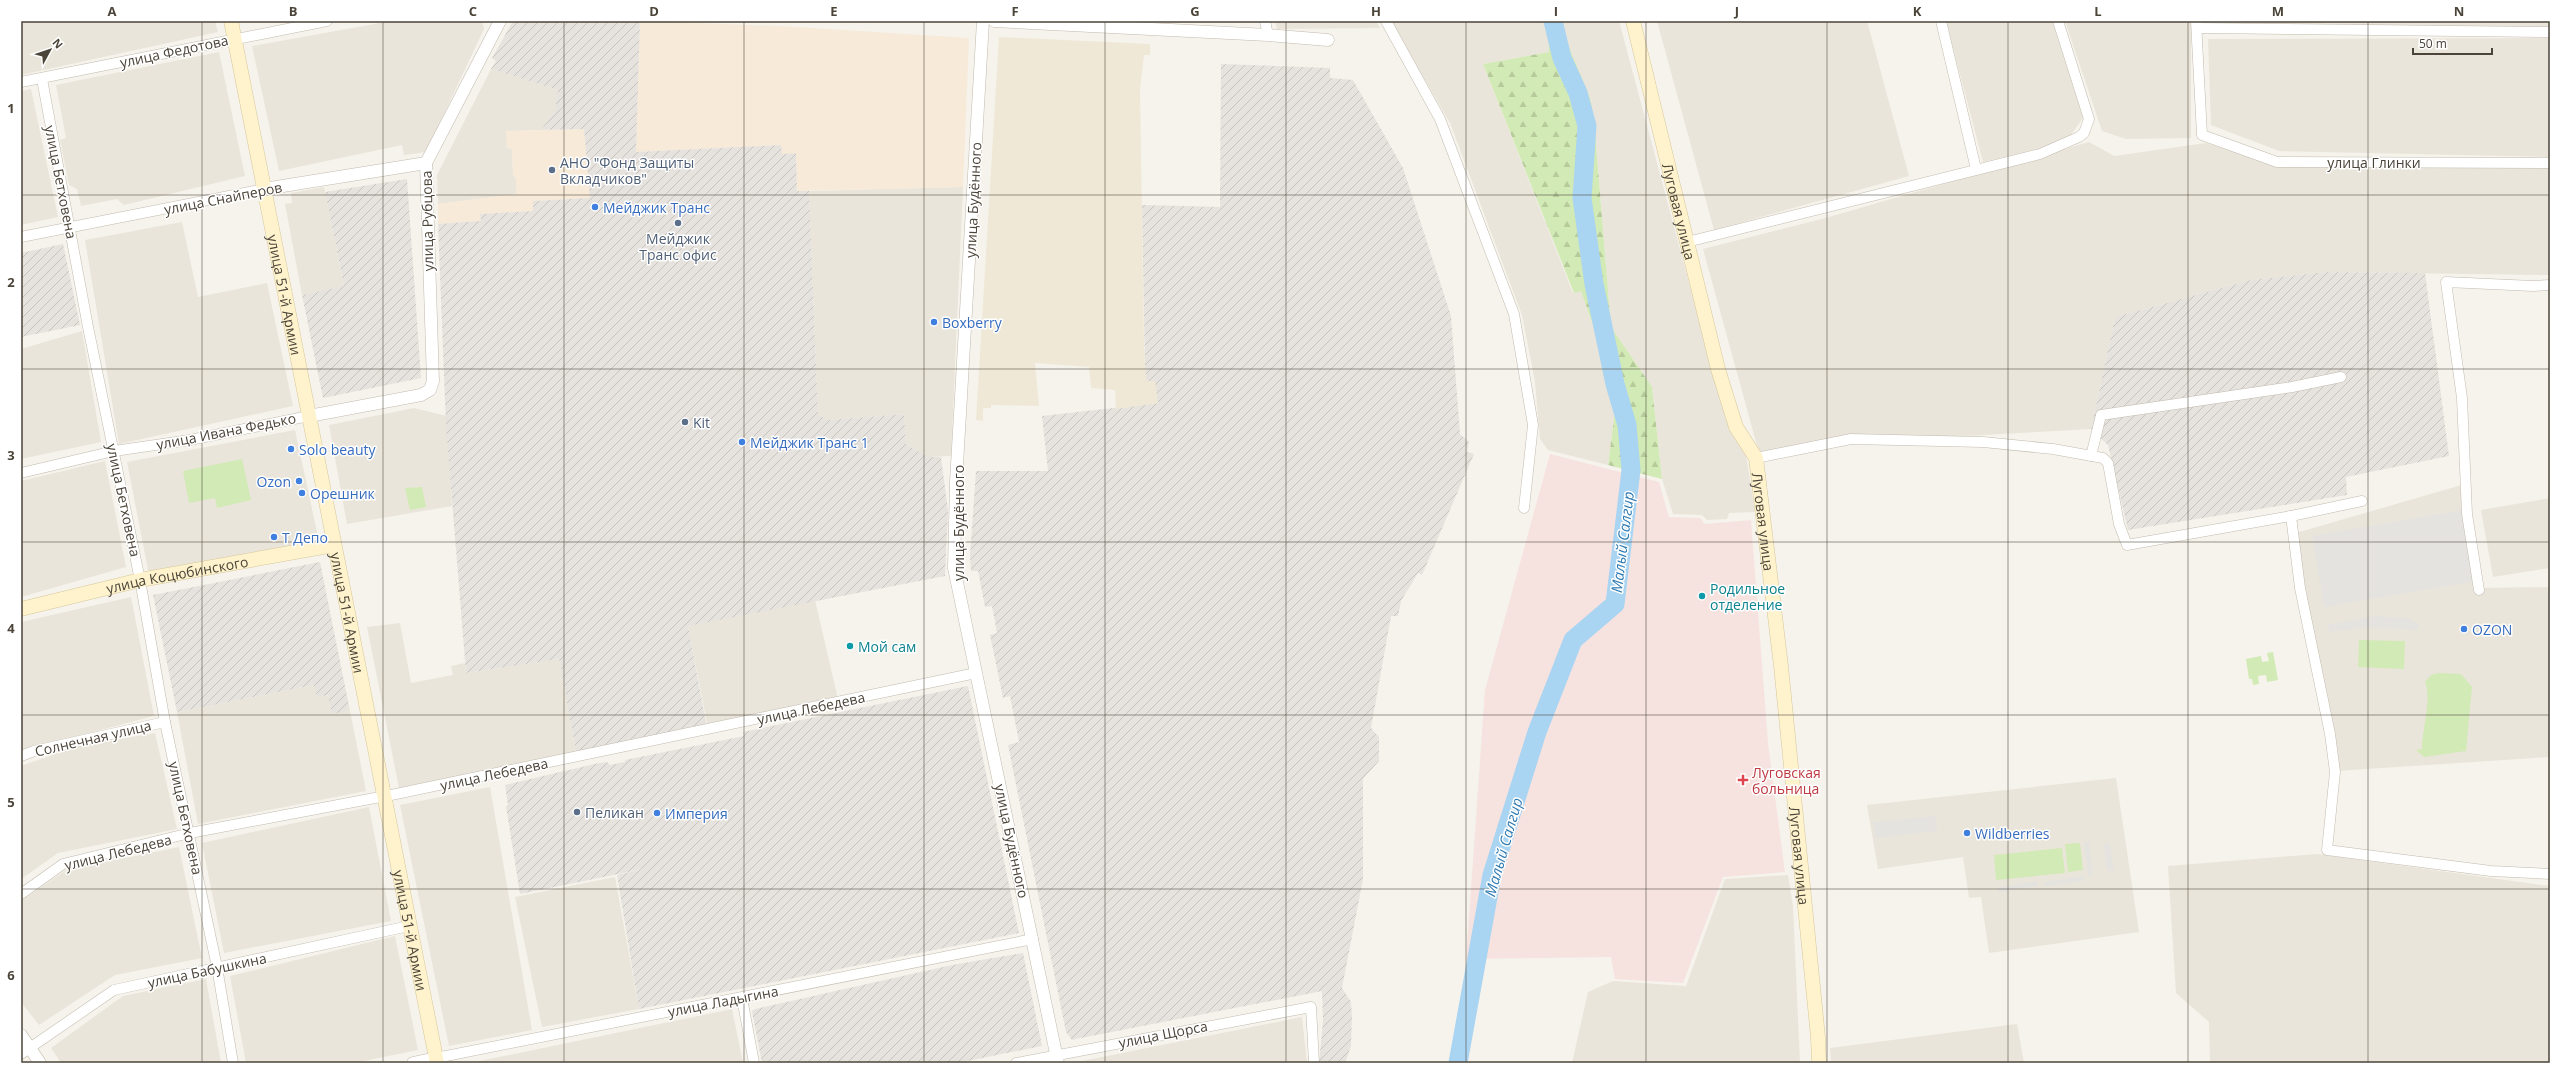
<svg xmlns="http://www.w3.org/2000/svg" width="2571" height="1084" font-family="'Open Sans',sans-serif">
<defs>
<pattern id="industrial-furrows" width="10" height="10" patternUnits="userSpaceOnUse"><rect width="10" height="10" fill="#e6e2dd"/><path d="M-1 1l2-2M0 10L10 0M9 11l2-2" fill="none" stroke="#c7c3be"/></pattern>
<pattern id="forest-firs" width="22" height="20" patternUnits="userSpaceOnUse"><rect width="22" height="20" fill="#d2eab5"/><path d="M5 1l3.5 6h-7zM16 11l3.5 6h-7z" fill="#b6ca9c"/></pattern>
</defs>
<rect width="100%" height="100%" fill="#f6f3ec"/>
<g fill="#eae5da">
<path d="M21 21H215L218 32 21 75Z"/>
<path d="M391 21H482L484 29 426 152 404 155 402 145 279 171 252 46Z"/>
<path d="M1275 21H1376L1380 28 1277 29Z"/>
<path d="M1391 21H1544L1547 25 1549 52 1483 64 1573 293 1581 291 1617 395 1608 465 1548 450 1540 439 1535 382 1522 315 1450 123Z"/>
<path d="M1558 21H1619L1726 421 1746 455 1755 512 1729 513 1727 519 1707 520 1702 515 1673 514 1662 479 1652 387 1611 327 1594 120 1590 98Z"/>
<path d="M1657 21H1867L1909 176 1714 230Z"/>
<path d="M1946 21H2052L2083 118 2070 136 2045 147 1983 162Z"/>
<path d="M2065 21H2191V138L2126 139 2102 131Z"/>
<path d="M2201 21H2550V29L2201 22Z"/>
<path d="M2550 38V157L2279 151 2211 125 2208 39Z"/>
<path d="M219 52 245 176 124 205 117 199 81 206 77 189 69 185 60 140 66 138 56 85Z"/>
<path d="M491 69 558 90 555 110 541 130 506 131 512 149 513 175 517 178 516 194 438 204 437 175Z"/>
<path d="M31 89 58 217 21 225V91Z"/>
<path d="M2089 142 2114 156 2206 143 2273 164 2550 168V275L2327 272 2251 280 2115 317 2091 429 1946 437 1858 436 1759 453 1703 249 1822 219Z"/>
<path d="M324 187 344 287 302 295 285 204 292 203 291 193Z"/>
<path d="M963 187 951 456 928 457 906 444 904 414 829 420 818 416 809 191Z"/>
<path d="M182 222 198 297 267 283 293 406 119 444 85 240Z"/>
<path d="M82 331 101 442 21 459V349Z"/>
<path d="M414 408 447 416 452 506 347 524 329 425Z"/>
<path d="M295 430 319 541 149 575 127 462Z"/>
<path d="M105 461 126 567 21 597V481Z"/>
<path d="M2465 484 2478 588 2550 587V757L2336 771 2296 533Z"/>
<path d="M2550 498V568L2493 577 2481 510Z"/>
<path d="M131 597 154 716 21 751V622Z"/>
<path d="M815 600 838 699 708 728 688 626Z"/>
<path d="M400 623 411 683 453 675 451 666 465 663 466 673 559 659 576 752 399 788 367 627Z"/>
<path d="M314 685 346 711 349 706 366 791 198 824 177 712Z"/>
<path d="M155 733 177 829 58 853 21 879V766L75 747Z"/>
<path d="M2116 778 2139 932 1989 953 1981 897 1969 898 1963 857 1878 869 1867 805Z"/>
<path d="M490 787 532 1030 449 1046 400 805Z"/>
<path d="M369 807 391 921 224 953 202 843Z"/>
<path d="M179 847 202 958 115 975 39 1025 21 1002V901L66 870Z"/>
<path d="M2317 854 2550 886V1063H2210L2209 1022 2176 993 2168 866Z"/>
<path d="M1788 875 1793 906 1800 1063H1572L1588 992 1613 981 1686 986 1725 879Z"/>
<path d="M615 877 639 1009 542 1027 515 897Z"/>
<path d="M395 936 418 1050 354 1063H246L230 976Z"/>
<path d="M206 979 221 1063H61L51 1048 123 996Z"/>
<path d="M732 1009 743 1063H470Z"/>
<path d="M1302 1017 1307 1063H1072Z"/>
<path d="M2017 1024 2024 1063H1831L1830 1048Z"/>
</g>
<g fill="#f7ead8">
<path d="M640 21 780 26 969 38 963 187 797 191 796 154H782L781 145 636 152Z"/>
<path d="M584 129 591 198 533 201 534 211 480 214 481 221 438 224V204L516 194V179L513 175 512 149 507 148 506 131Z"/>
</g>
<g fill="url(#industrial-furrows)">
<path d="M513 21H640L636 152 781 145 782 154 796 153 797 191H809L818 415 829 420 904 414 906 444 928 457H941L948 511 945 576 688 626 707 728 576 752 559 659 466 673 446 426 438 224 481 221 480 214 533 211V201L590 198 584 129 541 130 555 110 558 90 491 69 496 61 492 58Z"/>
<path d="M1221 64 1330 68V78L1353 80 1403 168 1451 316 1460 434 1469 442 1467 452 1474 454 1422 575 1418 573 1401 601 1398 616H1391L1371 728 1379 737V761L1363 779V879L1342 988 1351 1002 1352 1016 1351 1046 1345 1063H1319L1323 1021 1322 991 1081 1038 1072 1040 1066 1032 1008 745 1019 742 1010 696 1003 698 990 635 997 633 992 606 985 607 978 571H971L970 556 976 471H1048L1042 416 1158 403 1146 381 1145 371 1142 205 1220 207Z"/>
<path d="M407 179 421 378 323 398 302 295 344 286 325 192Z"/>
<path d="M63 244 80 325 21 337V253Z"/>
<path d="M2327 272 2425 273 2449 456 2346 477 2347 495 2128 530 2108 445 2091 429 2115 317 2251 280Z"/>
<path d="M320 562 349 706 346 711 332 714 328 695 317 697 314 685 177 712 153 595Z"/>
<path d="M968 686 1019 933 639 1009 617 875 648 868 520 894 506 806 508 805 505 785 599 763 607 762 610 765 625 762V760L744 736 743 732Z"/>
<path d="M1023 953 1042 1046 958 1063H762L752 1011 755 1009 952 965Z"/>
</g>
<path fill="#efe8d6" d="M999 37 1150 44V55H1144L1140 90 1144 346 1146 381H1155L1158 403 1116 409 1115 390 1091 388 1089 367 1035 363 1039 406 991 405V408H983V421L976 420Z"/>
<path fill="#f6e3e0" d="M1550 454 1659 482 1669 517 1700 518 1705 524 1751 520 1768 743 1785 872 1723 877 1683 983 1615 979 1611 957 1466 959 1485 690Z"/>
<g fill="#d2eab5">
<path d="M242 459 251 500 217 508 215 498 189 503 183 471Z"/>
<path d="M422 487 426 507 410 510 405 488Z"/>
<path d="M2359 640 2405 641 2404 669 2358 667Z"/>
<path d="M2273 652 2278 680 2267 682 2266 675 2258 676 2259 684 2253 685 2252 679H2249L2246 659 2261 656 2262 662 2269 661 2267 653Z"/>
<path d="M2438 673 2461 674 2472 687 2466 751 2424 757 2416 750 2422 749C2422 729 2432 700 2425 682L2431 675Z"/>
<path d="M2080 843 2083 870 2068 872 2065 844Z"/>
<path d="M2062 848 2065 873 1996 880 1994 855Z"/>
</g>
<path fill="url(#forest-firs)" d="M1544 21 1559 23 1590 98 1594 120 1611 327 1652 387 1662 479 1608 465 1617 395 1581 291 1574 293 1483 64 1549 52 1547 25Z"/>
<g fill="#e5e3e0">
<path d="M2463 510 2476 581 2324 607 2312 536Z"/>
<path d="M2375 616 2407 618 2419 624 2418 630 2366 627 2330 632 2327 625Z"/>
<path d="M1936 816 1937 831 1875 838 1873 822Z"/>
<path d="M2084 842H2089L2093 875 2088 876Z"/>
<path d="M2110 843 2114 870 2107 871 2103 844Z"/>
<path d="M2084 876V881L2045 887 2044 882Z"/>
<path d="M2037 881 2038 886 1999 892 1998 888Z"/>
</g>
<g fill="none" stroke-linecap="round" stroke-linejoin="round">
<path stroke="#a9d4f2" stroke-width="19" d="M1458 1063 1492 875 1537 732 1573 640 1615 604 1631 470 1627 425 1615 384 1594 284 1582 198 1587 126 1578 93 1562 58 1553 21"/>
<g stroke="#c2bbae" stroke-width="11">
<g id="minor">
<path d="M1265 21 1268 35"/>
<path d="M1386 21 1440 119 1514 314 1533 425 1524 508"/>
<path d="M1941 21 1976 169"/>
<path d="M2196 21 2202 135 2277 162 2550 163"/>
<path d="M2197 28 2550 32"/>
<path d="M42 79 88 327 140 580 165 722 217 967 233 1063"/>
<path d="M21 82 327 21"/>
<path d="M21 237 264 189"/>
<path d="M1687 242 2040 154 2079 137 2084 133 2089 119 2058 21"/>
<path d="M2091 456 2101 415 2292 387 2341 377"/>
<path d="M1756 458 1851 439 1983 442 2053 449 2103 458 2108 463 2119 524 2127 545 2291 516 2300 588 2330 734 2335 772 2327 850 2491 871 2550 874"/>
<path d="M21 473 114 451 190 440 309 416"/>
<path d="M2291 516 2362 501"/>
<path d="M2479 590 2467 514 2462 398 2446 282 2533 286 2550 285"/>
<path d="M21 756 34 751 165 722"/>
<path d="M21 894 63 864 190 833 396 794 976 673"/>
<path d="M742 998 754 1063"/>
<path d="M21 1054 114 990 409 926"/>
<path d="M436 1058 1033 939"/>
<path d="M1016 1063 1311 1007 1314 1063"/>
</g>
</g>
<g stroke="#c2bbae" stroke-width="13">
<g id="tertiary">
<path d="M983 21 956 482 954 568 1058 1063"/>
<path d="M994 21 1268 35 1328 40"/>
<path d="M264 189 426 163"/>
<path d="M309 416 421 395 430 390 433 381 426 163 500 21"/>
<path d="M21 1035 40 1063"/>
<path d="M413 1063 436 1058"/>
</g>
</g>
<g stroke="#d6c79b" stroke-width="15">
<g id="secondary">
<path id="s1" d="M231 21 437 1063"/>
<path id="s2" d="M1633 21 1718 369 1736 427 1756 458 1781 666 1818 1037 1819 1063"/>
<path id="s3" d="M21 609 140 580 334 545"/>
</g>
</g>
<use href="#minor" stroke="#fff" stroke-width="10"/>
<use href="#tertiary" stroke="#fff" stroke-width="12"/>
<use href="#secondary" stroke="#fff3cd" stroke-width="14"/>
</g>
<path fill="none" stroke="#4b4439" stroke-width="1" stroke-opacity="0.55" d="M202 21V1063M383 21V1063M564 21V1063M744 21V1063M924 21V1063M1105 21V1063M1286 21V1063M1466 21V1063M1646 21V1063M1827 21V1063M2008 21V1063M2188 21V1063M2368 21V1063M21 195H2550M21 369H2550M21 542H2550M21 715H2550M21 889H2550"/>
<g fill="#5c6f8a" stroke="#fff" stroke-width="1.5">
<circle cx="552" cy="170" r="4"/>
<circle cx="678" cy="223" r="4"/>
<circle cx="685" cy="422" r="4"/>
<circle cx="577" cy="812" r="4"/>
</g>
<g fill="#3f7fe0" stroke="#fff" stroke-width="1.5">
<circle cx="595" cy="207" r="4"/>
<circle cx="934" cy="322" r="4"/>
<circle cx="742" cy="442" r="4"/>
<circle cx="291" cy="449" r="4"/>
<circle cx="299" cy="481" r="4"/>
<circle cx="302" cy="493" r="4"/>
<circle cx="274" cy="537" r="4"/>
<circle cx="2464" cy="629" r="4"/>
<circle cx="657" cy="813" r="4"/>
<circle cx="1967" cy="833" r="4"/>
</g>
<g fill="#0f9aa8" stroke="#fff" stroke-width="1.5">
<circle cx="1702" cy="596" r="4"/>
<circle cx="850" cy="646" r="4"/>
</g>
<path fill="#e0444e" stroke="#fff" stroke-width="1.5" d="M1741 774h4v4h4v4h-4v4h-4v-4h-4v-4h4z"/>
<g text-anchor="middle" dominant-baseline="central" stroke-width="3" stroke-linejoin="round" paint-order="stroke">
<g font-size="14" fill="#4b4439" stroke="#fff">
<text transform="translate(174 51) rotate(-12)">улица Федотова</text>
<text x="2374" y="162">улица Глинки</text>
<text transform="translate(61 182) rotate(79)">улица Бетховена</text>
<text transform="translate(223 198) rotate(-11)">улица Снайперов</text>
<text transform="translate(973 200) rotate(-87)">улица Будённого</text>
<text stroke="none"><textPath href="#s2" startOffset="196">Луговая улица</textPath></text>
<text transform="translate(427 221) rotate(-91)">улица Рубцова</text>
<text stroke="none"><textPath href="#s1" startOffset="279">улица 51-й Армии</textPath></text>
<text transform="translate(226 431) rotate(-11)">улица Ивана Федько</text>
<text transform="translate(124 500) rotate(78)">улица Бетховена</text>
<text stroke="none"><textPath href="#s2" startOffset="520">Луговая улица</textPath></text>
<text transform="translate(958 523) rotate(-90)">улица Будённого</text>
<text stroke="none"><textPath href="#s3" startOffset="160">улица Коцюбинского</textPath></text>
<text stroke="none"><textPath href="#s1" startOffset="603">улица 51-й Армии</textPath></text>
<text transform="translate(811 708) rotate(-12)">улица Лебедева</text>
<text transform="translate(93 738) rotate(-13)">Солнечная улица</text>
<text transform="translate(494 774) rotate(-12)">улица Лебедева</text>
<text transform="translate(186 818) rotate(78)">улица Бетховена</text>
<text transform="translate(1012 841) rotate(78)">улица Будённого</text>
<text transform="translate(118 852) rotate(-14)">улица Лебедева</text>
<text stroke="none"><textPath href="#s2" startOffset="856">Луговая улица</textPath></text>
<text stroke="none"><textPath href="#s1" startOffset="927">улица 51-й Армии</textPath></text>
<text transform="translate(207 970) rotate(-12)">улица Бабушкина</text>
<text transform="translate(723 1001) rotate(-11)">улица Ладыгина</text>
<text transform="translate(1163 1034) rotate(-11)">улица Щорса</text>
</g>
<g font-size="14" fill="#4e5e75" stroke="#fff" text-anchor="start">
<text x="560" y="162">АНО "Фонд Защиты<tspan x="560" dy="16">Вкладчиков"</tspan></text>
<text x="678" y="238" text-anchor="middle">Мейджик<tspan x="678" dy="16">Транс офис</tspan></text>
<text x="693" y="422">Kit</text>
<text x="585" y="812">Пеликан</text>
</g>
<g font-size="14" fill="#366cbe" stroke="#fff" text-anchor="start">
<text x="603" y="207">Мейджик Транс</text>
<text x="942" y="322">Boxberry</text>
<text x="750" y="442">Мейджик Транс 1</text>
<text x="299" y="449">Solo beauty</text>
<text x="291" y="481" text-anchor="end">Ozon</text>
<text x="310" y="493">Орешник</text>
<text x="282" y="537">Т Депо</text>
<text x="2472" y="629">OZON</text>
<text x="665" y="813">Империя</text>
<text x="1975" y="833">Wildberries</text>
</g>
<g font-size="14" fill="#0d838f" stroke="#fff" text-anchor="start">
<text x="1710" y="588">Родильное<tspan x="1710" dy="16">отделение</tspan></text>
<text x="858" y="646">Мой сам</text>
</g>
<g font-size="14" fill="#be3a42" stroke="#fff" text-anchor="start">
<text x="1752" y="772">Луговская<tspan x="1752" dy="16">больница</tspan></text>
</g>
<g font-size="15" font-style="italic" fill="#2e7ab2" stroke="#fff">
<text transform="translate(1622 542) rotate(-83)">Малый Салгир</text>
<text transform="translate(1503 847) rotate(-74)">Малый Салгир</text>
</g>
</g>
<rect width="2571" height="1084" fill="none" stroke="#ffffff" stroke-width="44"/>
<g transform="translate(50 50) rotate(50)" stroke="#ffffff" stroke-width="3" paint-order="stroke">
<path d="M0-3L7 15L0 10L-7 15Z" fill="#4b4439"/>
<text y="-6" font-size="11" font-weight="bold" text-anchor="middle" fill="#4b4439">N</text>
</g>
<path d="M2413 48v6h79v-6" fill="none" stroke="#4b4439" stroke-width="2"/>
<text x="2419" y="48" font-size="12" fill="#4b4439" stroke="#ffffff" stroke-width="3" paint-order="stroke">50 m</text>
<rect x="22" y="22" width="2527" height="1040" fill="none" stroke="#4b4439" stroke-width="1.5"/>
<g font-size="13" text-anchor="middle" font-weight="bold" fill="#4b4439">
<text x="112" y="16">A</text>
<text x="293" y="16">B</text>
<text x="473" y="16">C</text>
<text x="654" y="16">D</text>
<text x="834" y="16">E</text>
<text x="1015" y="16">F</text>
<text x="1195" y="16">G</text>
<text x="1376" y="16">H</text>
<text x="1556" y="16">I</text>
<text x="1737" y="16">J</text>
<text x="1917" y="16">K</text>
<text x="2098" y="16">L</text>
<text x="2278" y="16">M</text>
<text x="2459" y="16">N</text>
<text x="11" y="113">1</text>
<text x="11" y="287">2</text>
<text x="11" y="460">3</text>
<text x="11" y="633">4</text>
<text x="11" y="807">5</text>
<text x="11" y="980">6</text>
</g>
</svg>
